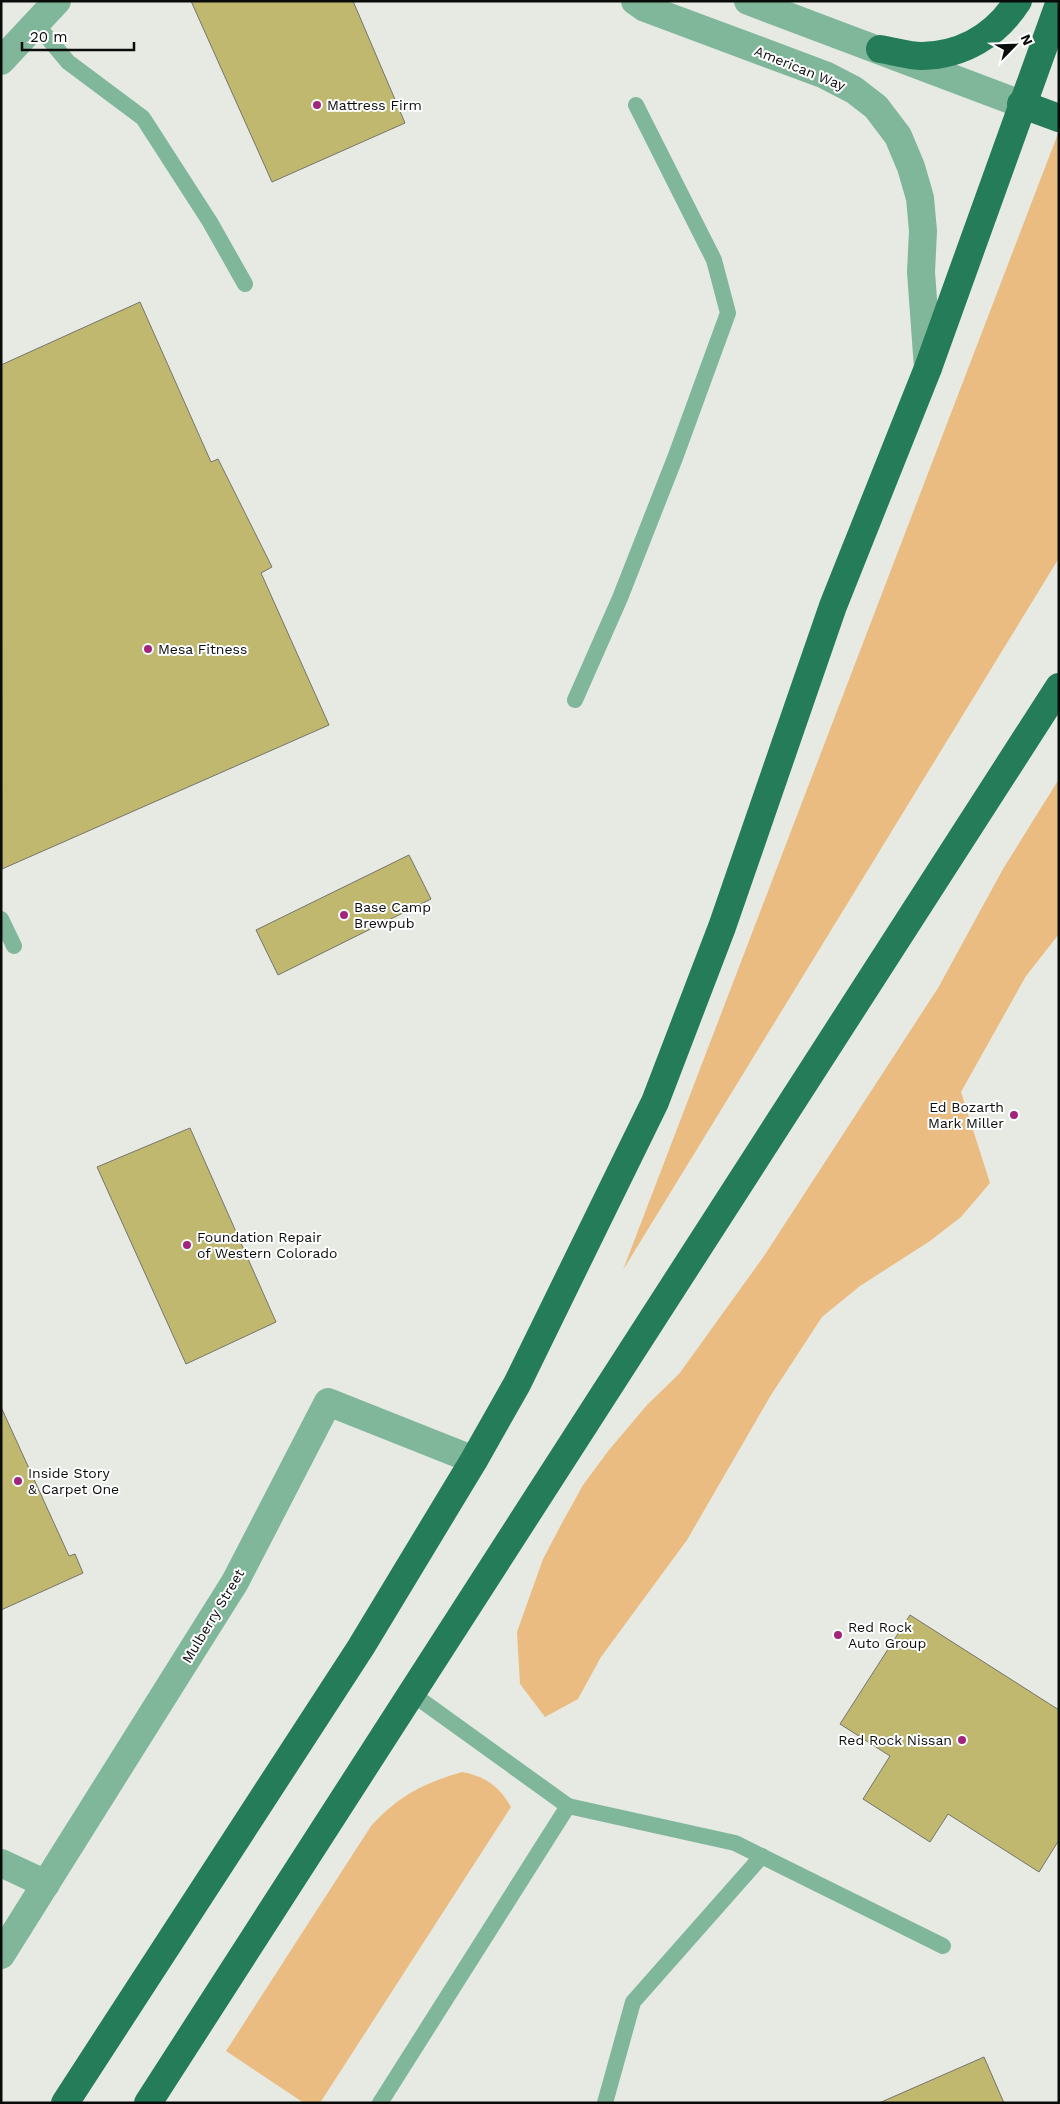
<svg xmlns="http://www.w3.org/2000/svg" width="1060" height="2104" font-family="'Work Sans',sans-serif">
<rect width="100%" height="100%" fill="#e6eae3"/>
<g fill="#ebbc82">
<path d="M1059 131V558L623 1270Z"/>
<path d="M1059 779V934L1026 976 961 1092 990 1183 961 1217 930 1241 860 1286 822 1317 771 1395 687 1540 601 1657 578 1699 545 1717 520 1684 517 1632 543 1559 562 1523 583 1485 609 1450 647 1405 679 1374 764 1256 938 988 1003 869Z"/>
<path d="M462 1772C485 1776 500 1787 511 1807L320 2103H304L226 2051 371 1826C398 1796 424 1783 462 1772Z"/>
</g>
<g fill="#c0b86e" stroke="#75756e">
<path d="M191 1H353L405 123 272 182Z"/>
<path d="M140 302 211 462 218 459 272 567 261 573 329 725 2 869 1 365Z"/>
<path d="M409 855 431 899 278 975 256 930Z"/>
<path d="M190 1128 276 1322 186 1364 97 1167Z"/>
<path d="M1 1407 69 1556 75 1554 83 1573 1 1610Z"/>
<path d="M910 1615 1059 1710V1840L1039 1872 948 1814 930 1842 863 1799 890 1756 840 1724Z"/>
<path d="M984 2057 1004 2103H879Z"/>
</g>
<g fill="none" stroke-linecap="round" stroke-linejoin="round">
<g stroke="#80b79b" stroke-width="16">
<path d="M37 25 68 62 143 118 210 222 245 284"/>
<path d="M575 700 620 598 675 458 728 313 714 260 636 105"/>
<path d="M1 919 14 946"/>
<path d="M568 1806 735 1843 943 1946"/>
<path d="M380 2103 568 1806 411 1693"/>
<path d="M605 2103 633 2002 762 1856"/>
</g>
<g stroke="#80b79b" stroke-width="28">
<path d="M1 61 57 1"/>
<path d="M1 1863 46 1884"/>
<path d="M1 1955 235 1582 328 1402 474 1460"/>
</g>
<g stroke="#80b79b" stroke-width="28">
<path d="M635 1 645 8 825 75 854 90 876 107 898 136 911 167 920 198 923 231 921 272 928 368"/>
<path d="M748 1 1021 104"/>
</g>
<g stroke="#257c59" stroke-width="28">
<path d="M880 49C894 51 908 56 922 56 963 55 996 35 1018 1"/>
<path d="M1021 104 1059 118"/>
<path d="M65 2103 361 1647 474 1460 517 1384 655 1102 722 927 833 606 928 368 1059 4"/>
<path d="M148 2103 1059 687"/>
</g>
</g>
<g fill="#a1267b" stroke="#fff" stroke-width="2">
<circle cx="317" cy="105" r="5"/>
<circle cx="148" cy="649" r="5"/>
<circle cx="344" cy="915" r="5"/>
<circle cx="1014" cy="1115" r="5"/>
<circle cx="187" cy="1245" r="5"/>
<circle cx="18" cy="1481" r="5"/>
<circle cx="838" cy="1635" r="5"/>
<circle cx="962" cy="1740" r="5"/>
</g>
<g text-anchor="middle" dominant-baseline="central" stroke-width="4" stroke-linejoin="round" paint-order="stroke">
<g font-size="14" fill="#0a0c0a" stroke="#fff">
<text transform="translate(800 68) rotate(22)">American Way</text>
<text transform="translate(213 1616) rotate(-59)">Mulberry Street</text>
</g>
<g font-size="14" fill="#0a0c0a" stroke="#fff" text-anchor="start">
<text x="327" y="105">Mattress Firm</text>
<text x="158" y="649">Mesa Fitness</text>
<text x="354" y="907">Base Camp<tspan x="354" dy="16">Brewpub</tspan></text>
<text x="1004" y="1107" text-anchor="end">Ed Bozarth<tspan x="1004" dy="16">Mark Miller</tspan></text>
<text x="197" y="1237">Foundation Repair<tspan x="197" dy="16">of Western Colorado</tspan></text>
<text x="28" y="1473">Inside Story<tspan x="28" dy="16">&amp; Carpet One</tspan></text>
<text x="848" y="1627">Red Rock<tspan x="848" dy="16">Auto Group</tspan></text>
<text x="952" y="1740" text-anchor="end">Red Rock Nissan</text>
</g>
</g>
<rect width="1060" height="2104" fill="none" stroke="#0a0c0a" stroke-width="5"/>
<g transform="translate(1015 45) rotate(66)" stroke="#ffffff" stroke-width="4" paint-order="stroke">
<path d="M0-4L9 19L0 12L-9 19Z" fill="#0a0c0a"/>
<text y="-8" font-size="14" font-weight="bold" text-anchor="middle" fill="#0a0c0a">N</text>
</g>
<path d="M22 42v8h112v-8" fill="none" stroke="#0a0c0a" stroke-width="2.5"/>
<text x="30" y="42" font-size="15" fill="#0a0c0a" stroke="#ffffff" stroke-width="4" paint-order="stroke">20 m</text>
</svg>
